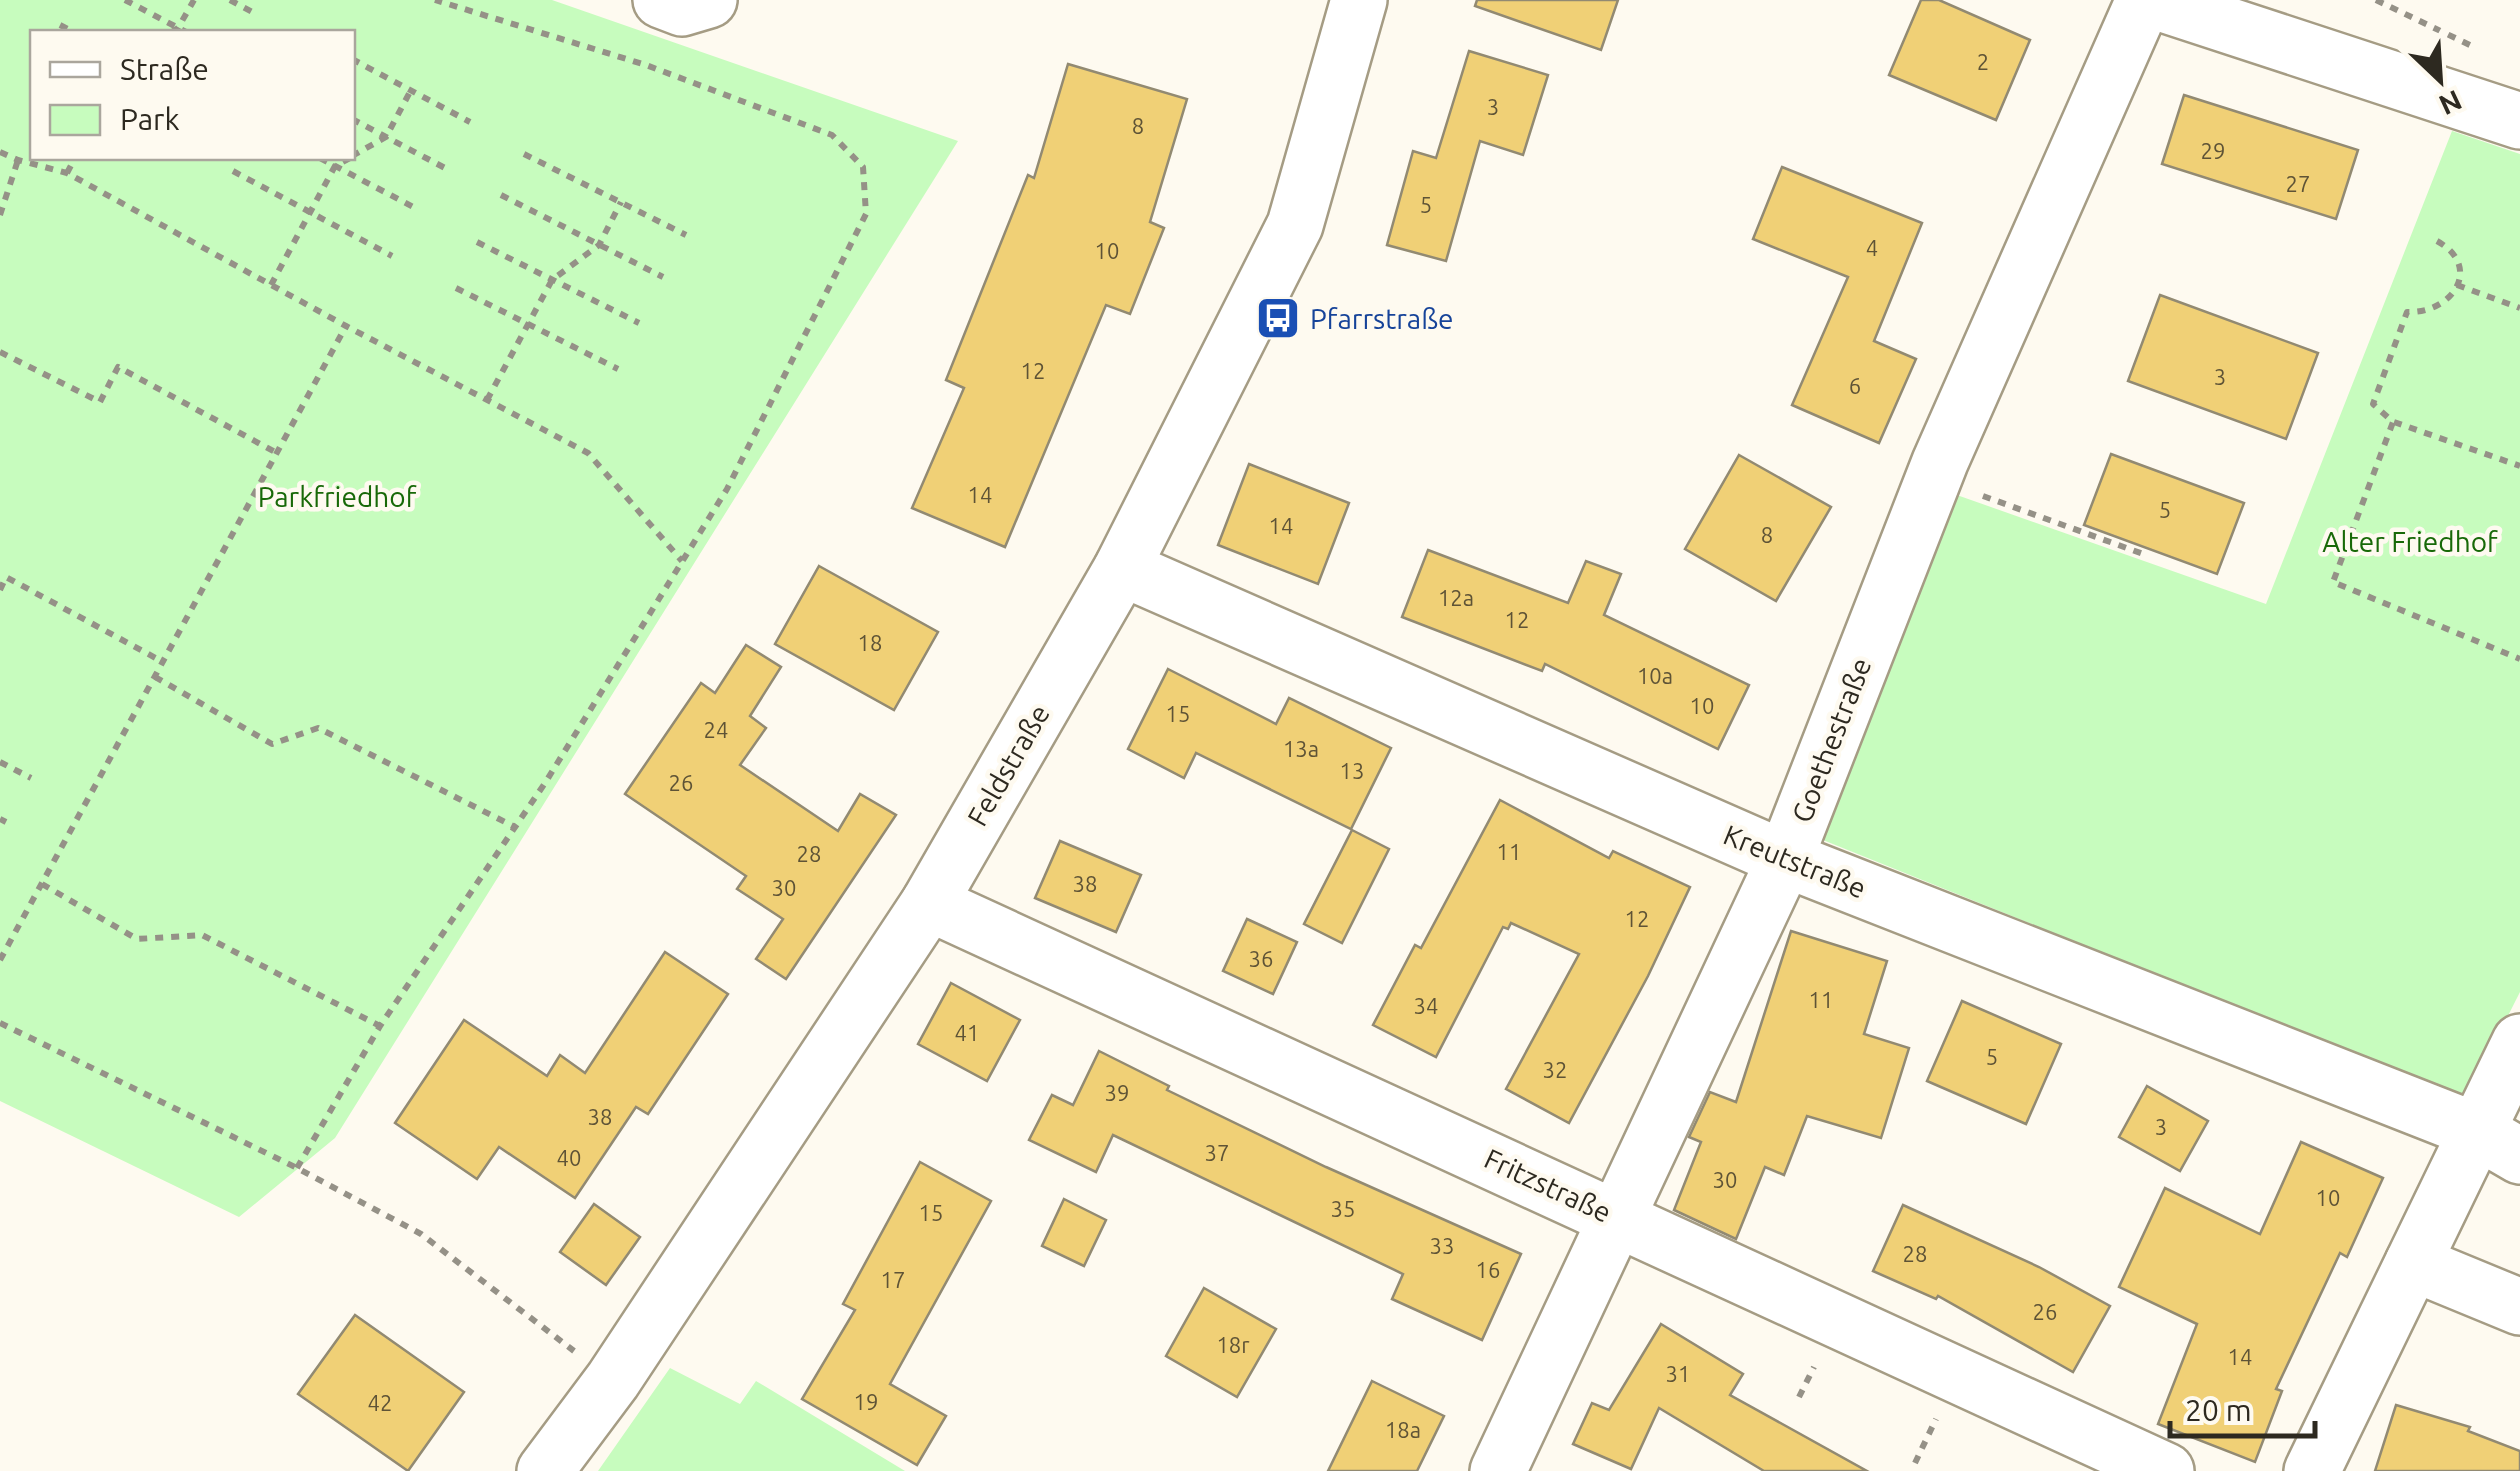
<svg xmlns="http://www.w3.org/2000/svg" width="2520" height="1471" font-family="Ubuntu,sans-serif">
<rect width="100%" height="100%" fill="#fefaf0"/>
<g fill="#c7fcbe" fill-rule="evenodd">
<path d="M0 0H552L958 141 335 1138 239 1217 0 1101ZM32 32H352V158H32Z"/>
<path d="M2452 131 2520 154V992L2466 1099 1813 836 1954 494 2266 604Z"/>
<path d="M670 1368 740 1404 756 1381 905 1471H598Z"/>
</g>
<g fill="#f0d076" stroke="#928a72" stroke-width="2.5">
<path d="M1477 0H1618L1601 50 1475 6Z"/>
<path d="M1921 0H1939L2030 40 1996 120 1889 75Z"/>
<path d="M1469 51 1548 75 1523 155 1480 141 1446 261 1387 245 1413 151 1436 158Z"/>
<path d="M1068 64 1187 99 1150 222 1164 228 1130 314 1106 305 1005 547 912 508 964 388 946 380 1028 175 1034 178Z"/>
<path d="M2184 95 2358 150 2336 219 2162 164Z"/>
<path d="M1782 167 1922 223 1874 341 1916 359 1879 443 1792 405 1848 277 1753 239Z"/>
<path d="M2160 295 2318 353 2286 439 2128 381Z"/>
<path d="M2111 454 2244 503 2217 574 2084 525Z"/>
<path d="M1739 455 1831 507 1776 601 1685 549Z"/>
<path d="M1249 464 1349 503 1318 584 1218 545Z"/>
<path d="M1428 550 1568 603 1586 561 1621 574 1604 615 1749 685 1718 749 1545 664 1542 671 1402 617Z"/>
<path d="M819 566 938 632 894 710 775 644Z"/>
<path d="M746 645 781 667 750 716 766 728 740 765 838 831 860 794 896 815 786 979 756 959 783 919 737 889 746 876 625 794 701 683 715 693Z"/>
<path d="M1168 669 1276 724 1289 698 1391 748 1351 829 1196 753 1184 778 1128 749Z"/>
<path d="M1500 800 1609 858 1613 851 1690 887 1648 976 1569 1123 1506 1089 1579 954 1511 923 1508 929 1503 927 1436 1057 1373 1025 1415 945 1421 948Z"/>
<path d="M1352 830 1389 849 1342 943 1304 924Z"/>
<path d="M1060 841 1141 875 1116 932 1035 898Z"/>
<path d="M1247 919 1297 942 1273 994 1223 971Z"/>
<path d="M1791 931 1887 961 1864 1034 1909 1048 1881 1138 1807 1116 1784 1175 1765 1167 1736 1239 1674 1210 1701 1142 1689 1137 1710 1092 1736 1102Z"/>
<path d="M665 952 728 994 648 1114 636 1107 575 1198 499 1147 477 1179 395 1123 464 1020 547 1076 560 1055 585 1073Z"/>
<path d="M951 983 1020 1020 987 1081 918 1044Z"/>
<path d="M1962 1001 2061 1044 2026 1124 1927 1081Z"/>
<path d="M1099 1051 1169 1086 1167 1090 1326 1167 1521 1254 1482 1340 1392 1299 1403 1274 1113 1135 1096 1172 1029 1140 1052 1095 1073 1105Z"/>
<path d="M2147 1086 2208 1121 2180 1171 2119 1137Z"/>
<path d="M2301 1142 2383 1178 2347 1257 2340 1253 2276 1389 2282 1391 2255 1462 2158 1424 2197 1324 2119 1287 2165 1188 2260 1234Z"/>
<path d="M920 1162 991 1201 890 1384 946 1416 917 1465 802 1399 855 1310 843 1304Z"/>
<path d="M1064 1199 1106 1220 1084 1266 1042 1246Z"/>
<path d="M594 1204 640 1237 606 1285 560 1252Z"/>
<path d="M1903 1205 2039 1267 2110 1306 2073 1372 1938 1296 1936 1299 1873 1271Z"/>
<path d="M1204 1288 1276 1329 1237 1397 1166 1356Z"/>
<path d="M355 1315 464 1392 408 1471 298 1394Z"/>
<path d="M1661 1324 1743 1374 1730 1395 1867 1471H1764L1659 1408 1631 1469 1573 1444 1592 1403 1609 1410Z"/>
<path d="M1372 1381 1444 1416 1417 1471H1328Z"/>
<path d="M2396 1405 2470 1427 2468 1431 2520 1451V1471H2375Z"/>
</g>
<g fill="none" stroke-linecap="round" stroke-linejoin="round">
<g stroke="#a59c84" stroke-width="60">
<g id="minor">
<path d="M661 0 682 8 709 0"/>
<path d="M2151 0 2520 121"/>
<path d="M1122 568 1785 859 2477 1131 2520 1156"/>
<path d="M929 903 2166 1471"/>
<path d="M2413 1263 2520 1307"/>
<path d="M545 1471 613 1380 929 903 1122 568 1295 225 1359 0"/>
<path d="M1498 1471 1785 859 1940 462 2144 0"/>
<path d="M2312 1471 2520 1042"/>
</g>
</g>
<g stroke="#959187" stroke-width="6" stroke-dasharray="8 8" stroke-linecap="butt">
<path d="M125 0 186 32"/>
<path d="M230 0 258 15"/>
<path d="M2376 0 2474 47"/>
<path d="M60 25 74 32"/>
<path d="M172 32 178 28 194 0"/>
<path d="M352 59 470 122"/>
<path d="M352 119 445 168"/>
<path d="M0 152 18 160 67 173 346 326 588 453 682 561"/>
<path d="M524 154 686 235"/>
<path d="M352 156 386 137 411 90"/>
<path d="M320 158 419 210"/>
<path d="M233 171 392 256"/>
<path d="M67 173 75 158"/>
<path d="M501 195 663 277"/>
<path d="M0 215 18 160"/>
<path d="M2437 241C2484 267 2452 314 2407 312L2373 404 2393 422 2333 582 2520 659"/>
<path d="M477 242 639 323"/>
<path d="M271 285 335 166 350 158"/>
<path d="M2457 285 2520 308"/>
<path d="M456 288 618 369"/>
<path d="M0 352 100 402 118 367 277 453"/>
<path d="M487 400 552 280 599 245 621 202"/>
<path d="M2394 422 2520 466"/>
<path d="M1983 496 2146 555"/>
<path d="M0 590 6 577 163 662"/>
<path d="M155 677 272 744 318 728 515 827"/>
<path d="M0 762 31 778"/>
<path d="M0 819 6 822"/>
<path d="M42 884 137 939 202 935 380 1026"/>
<path d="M0 960 346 326"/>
<path d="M0 1023 297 1168 421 1234 574 1351"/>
<path d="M297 1168 380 1026 545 783 727 489 866 214 863 167 832 135 646 65 435 0"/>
<path d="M1799 1397 1814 1367"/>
<path d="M1915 1463 1936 1419"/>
</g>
<use href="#minor" stroke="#fff" stroke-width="55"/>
</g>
<defs>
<g id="bus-square" transform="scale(2.25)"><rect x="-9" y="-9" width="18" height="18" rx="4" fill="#1a4fb4" stroke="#fefaf0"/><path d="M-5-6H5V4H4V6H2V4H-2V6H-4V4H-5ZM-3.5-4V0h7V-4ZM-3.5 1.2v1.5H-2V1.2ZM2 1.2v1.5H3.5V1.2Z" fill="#fff"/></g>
</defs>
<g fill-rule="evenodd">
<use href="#bus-square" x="1278" y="318"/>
</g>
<g text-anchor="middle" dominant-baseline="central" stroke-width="9" stroke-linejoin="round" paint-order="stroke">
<g font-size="22" fill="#5e5336">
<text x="1983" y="61">2</text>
<text x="1493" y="106">3</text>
<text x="1138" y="125">8</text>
<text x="2213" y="150">29</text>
<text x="2298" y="183">27</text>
<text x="1426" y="204">5</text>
<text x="1872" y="247">4</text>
<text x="1107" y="250">10</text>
<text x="1033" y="370">12</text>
<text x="2220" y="376">3</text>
<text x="1855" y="385">6</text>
<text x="980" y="494">14</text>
<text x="2165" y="509">5</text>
<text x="1281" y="525">14</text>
<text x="1767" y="534">8</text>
<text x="1456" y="597">12a</text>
<text x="1517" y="619">12</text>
<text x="870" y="642">18</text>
<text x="1655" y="675">10a</text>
<text x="1702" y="705">10</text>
<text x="1178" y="713">15</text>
<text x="716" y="729">24</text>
<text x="1301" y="748">13a</text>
<text x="1352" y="770">13</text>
<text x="681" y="782">26</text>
<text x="1509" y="851">11</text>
<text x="809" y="853">28</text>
<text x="1085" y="883">38</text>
<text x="784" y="887">30</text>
<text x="1637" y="918">12</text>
<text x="1261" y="958">36</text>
<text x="1821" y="999">11</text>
<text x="1426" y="1005">34</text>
<text x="967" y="1032">41</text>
<text x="1992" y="1056">5</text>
<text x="1555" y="1069">32</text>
<text x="1117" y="1092">39</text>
<text x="600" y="1116">38</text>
<text x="2161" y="1126">3</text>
<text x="1217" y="1152">37</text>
<text x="569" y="1157">40</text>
<text x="1725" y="1179">30</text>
<text x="2328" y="1197">10</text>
<text x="1343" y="1208">35</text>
<text x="931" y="1212">15</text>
<text x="1442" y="1245">33</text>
<text x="1915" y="1253">28</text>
<text x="1488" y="1269">16</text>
<text x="893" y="1279">17</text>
<text x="2045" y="1311">26</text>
<text x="1233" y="1344">18r</text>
<text x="2240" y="1356">14</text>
<text x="1678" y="1373">31</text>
<text x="866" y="1401">19</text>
<text x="380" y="1402">42</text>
<text x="1403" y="1429">18a</text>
</g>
<g font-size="28" fill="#164399" stroke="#fefaf0" text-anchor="start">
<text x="1310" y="318">Pfarrstraße</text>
</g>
<g font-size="28" fill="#186908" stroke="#fefaf0">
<text x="337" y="496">Parkfriedhof</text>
<text x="2410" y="541">Alter Friedhof</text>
</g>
<g font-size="28" fill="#2d2920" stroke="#fefaf0">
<text transform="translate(1831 740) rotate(-69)">Goethestraße</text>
<text transform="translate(1008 765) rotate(-60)">Feldstraße</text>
<text transform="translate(1795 861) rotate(22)">Kreutstraße</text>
<text transform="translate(1548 1185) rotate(25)">Fritzstraße</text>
</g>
</g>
<rect x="30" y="30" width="325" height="130" fill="#fefaf0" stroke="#aaa69d" stroke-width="2.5"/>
<rect x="50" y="62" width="50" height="15" fill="#ffffff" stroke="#aaa69d" stroke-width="2.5"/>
<text x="120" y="80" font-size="30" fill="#2d2920">Straße</text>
<rect x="50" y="105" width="50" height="30" fill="#c7fcbe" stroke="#aaa69d" stroke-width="2.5"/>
<text x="120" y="130" font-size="30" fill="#2d2920">Park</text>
<g transform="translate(2440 80) rotate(155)" stroke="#fefaf0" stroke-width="8" paint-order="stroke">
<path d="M0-8L18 38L0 25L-18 38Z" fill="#2d2920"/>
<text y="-15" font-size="28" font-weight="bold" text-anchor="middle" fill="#2d2920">N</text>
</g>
<path d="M2170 1421v15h145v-15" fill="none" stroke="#2d2920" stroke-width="5"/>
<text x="2185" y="1421" font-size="30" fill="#2d2920" stroke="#fefaf0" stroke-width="8" paint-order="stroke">20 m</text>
</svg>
